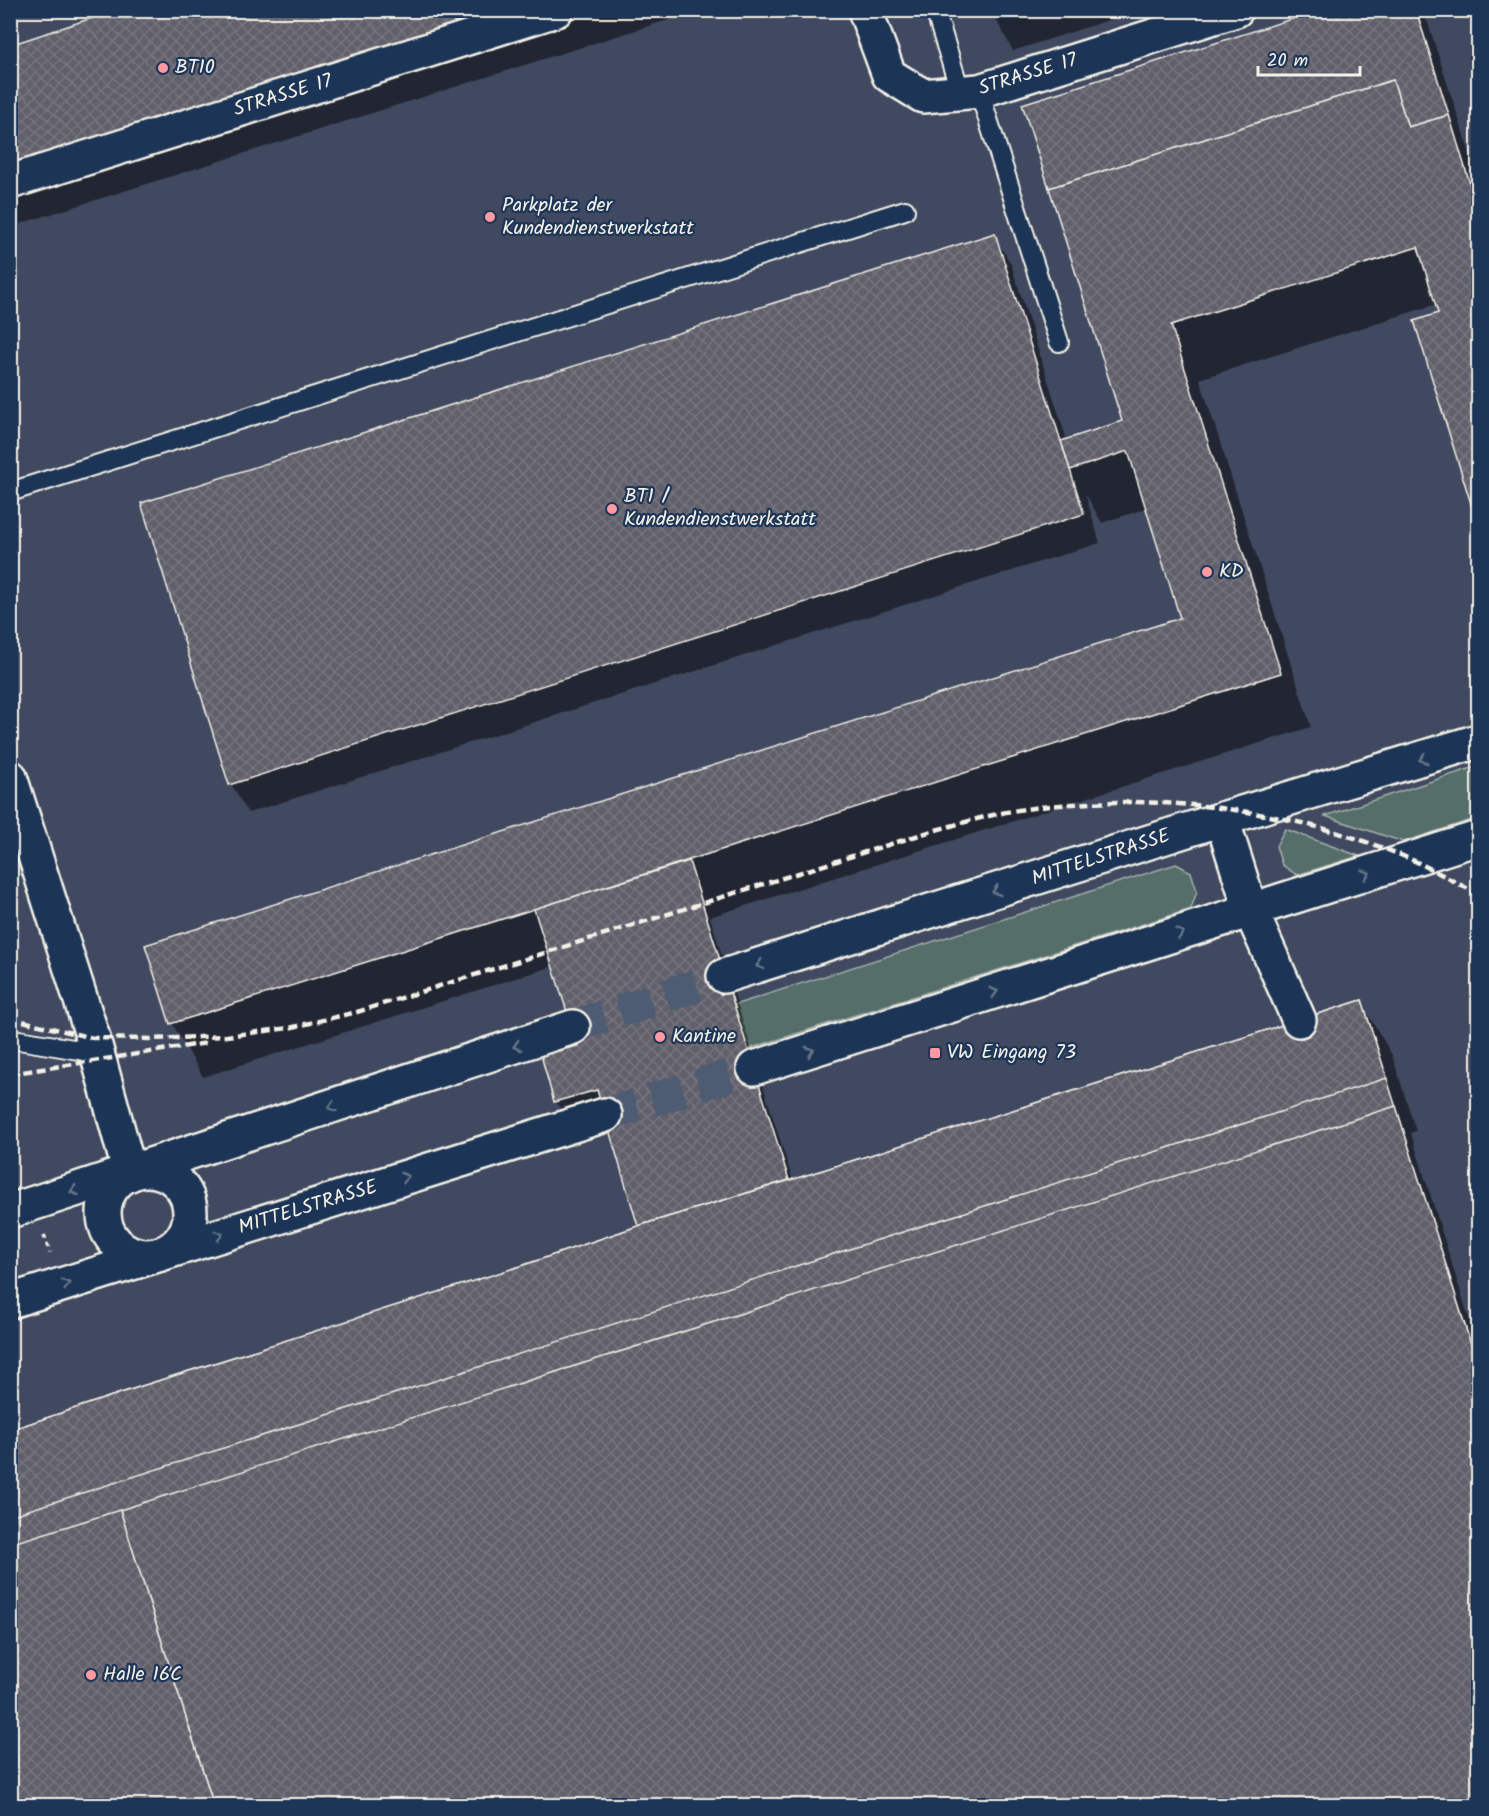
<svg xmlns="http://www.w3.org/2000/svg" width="1489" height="1816" font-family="Kalam,sans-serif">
<defs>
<pattern id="building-cross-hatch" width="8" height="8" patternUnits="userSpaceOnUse" patternTransform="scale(1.5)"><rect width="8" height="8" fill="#605e6a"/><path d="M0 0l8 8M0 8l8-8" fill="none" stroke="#77767f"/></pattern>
</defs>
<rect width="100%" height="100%" fill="#31415d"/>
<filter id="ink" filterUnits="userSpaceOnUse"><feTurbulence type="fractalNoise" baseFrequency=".0167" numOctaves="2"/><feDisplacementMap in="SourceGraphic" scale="12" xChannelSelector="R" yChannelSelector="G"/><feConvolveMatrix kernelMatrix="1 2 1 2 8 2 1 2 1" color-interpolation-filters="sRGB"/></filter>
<g filter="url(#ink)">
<rect fill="#3f4a61" x="11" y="11" width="1467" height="1794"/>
<g fill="#566e6b" stroke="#a5b0aa" stroke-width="1.5">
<path d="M1478 766V818L1403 842 1325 816Z"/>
<path d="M1285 829 1359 856 1297 875 1282 865 1276 846Z"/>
<path d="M1176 864 1191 872 1197 891 1191 909 748 1049 734 1005Z"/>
</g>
<g fill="#0007">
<path d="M122 10H700L10 227V46Z"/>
<path d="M991 10H1140L1013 51Z"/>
<path d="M1325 10H1421L1428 23 1470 154 1478 169V521L1416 322 1440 314 1437 304 1200 379 1311 727 710 917 793 1181 1361 1002 1392 1055 1416 1131 1411 1133 1478 1347V1806H10L521 1267 640 1227 605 1110 567 1120 556 1101 580 1047 554 966 203 1077 172 1023 147 946 1182 619 1147 508 1102 523 1085 493 1100 543 248 813 231 784 994 235 1011 264 1067 440 1124 422 1024 105Z"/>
</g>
<g fill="url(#building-cross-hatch)" stroke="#f4f1e8" stroke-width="1.5">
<path d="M116 10H499L10 165V45Z"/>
<path d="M1320 10H1416L1449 115 1408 127 1393 80 1049 188 1022 104Z"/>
<path d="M1393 80 1408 127 1449 115 1478 210V526L1414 321 1438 313 1418 247 1171 325 1281 673 170 1024 145 945 1180 618 1128 451 1070 470 1061 441 1122 421 1049 188Z"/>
<path d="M995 233 1084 514 229 785 141 503Z"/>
<path d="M689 861 789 1180 638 1226 597 1090 554 1102 541 1055 578 1046 534 909Z"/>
<path d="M1362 1000 1478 1367V1806H10V1430L145 1385 521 1266 638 1226 804 1176Z"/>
<path d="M1362 1000 1387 1078 10 1516V1430L145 1385 521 1266 638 1226 804 1176Z"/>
<path d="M1396 1106 1478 1367V1806H214L120 1510Z"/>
<path d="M120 1510 214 1806H10V1544Z"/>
</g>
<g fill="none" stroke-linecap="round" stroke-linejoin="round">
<g stroke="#4e5b72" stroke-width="33" stroke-dasharray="33 16" stroke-linecap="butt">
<path d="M573 1027 724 976"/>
<path d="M605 1115 754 1068"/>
</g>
<g stroke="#f4f1e8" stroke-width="22">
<g id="lane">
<path d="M935 10 961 94"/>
<path d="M979 91 1059 342"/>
<path d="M10 492 905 210"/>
<path d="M10 1041 19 1040 97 1053"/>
</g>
</g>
<g stroke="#f4f1e8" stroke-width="38">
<g id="street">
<path d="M865 10 889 75 923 96 979 91 1236 10"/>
<path d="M10 182 556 10"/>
<path d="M10 777 93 1038 130 1174"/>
<path d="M1222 819 1251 911 1299 1020"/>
<circle cx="147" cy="1213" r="43"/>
</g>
</g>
<g stroke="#f4f1e8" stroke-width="38">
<g id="secondary">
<path d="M724 976 1222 819 1478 741"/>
<path d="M754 1068 1478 838"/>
<path d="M10 1211 573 1027"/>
<path d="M10 1301 605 1115"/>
</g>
</g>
<path stroke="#f4f1e8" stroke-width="4" stroke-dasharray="4.5 4.5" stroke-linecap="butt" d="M44 1235 50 1253"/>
<use href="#lane" stroke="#1d3557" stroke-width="18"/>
<use href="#street" stroke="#1d3557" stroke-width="33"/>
<use href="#secondary" stroke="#1d3557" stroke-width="33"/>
<g stroke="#f4f1e8" stroke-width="4.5" stroke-dasharray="9 4.5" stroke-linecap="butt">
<path d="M10 1018 93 1038 150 1039 227 1036 289 1028 357 1012 932 831C959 824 985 816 1012 811 1143 790 1287 806 1410 859 1433 869 1456 883 1478 894"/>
<path d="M10 1074 207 1043"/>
</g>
</g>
<defs><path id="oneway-chevron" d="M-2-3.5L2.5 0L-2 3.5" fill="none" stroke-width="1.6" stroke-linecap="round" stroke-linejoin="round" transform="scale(1.5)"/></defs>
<g stroke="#68778a">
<use href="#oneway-chevron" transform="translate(1423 759) rotate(163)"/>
<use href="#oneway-chevron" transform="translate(1366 874) rotate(-18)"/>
<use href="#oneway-chevron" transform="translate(996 891) rotate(162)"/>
<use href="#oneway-chevron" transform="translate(1180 933) rotate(-17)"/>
<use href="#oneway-chevron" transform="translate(760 965) rotate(163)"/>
<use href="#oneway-chevron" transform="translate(994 992) rotate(-17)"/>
<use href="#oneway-chevron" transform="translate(517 1046) rotate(162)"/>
<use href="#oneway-chevron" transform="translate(810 1051) rotate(-18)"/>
<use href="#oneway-chevron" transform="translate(332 1107) rotate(162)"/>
<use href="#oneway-chevron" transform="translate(405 1177) rotate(-17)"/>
<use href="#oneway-chevron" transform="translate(74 1191) rotate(162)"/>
<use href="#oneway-chevron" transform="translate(219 1235) rotate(-17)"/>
<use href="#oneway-chevron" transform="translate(66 1284) rotate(-17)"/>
</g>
</g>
<g fill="#ff9aa2" stroke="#1d3557" stroke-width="2">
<circle cx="163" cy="68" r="6"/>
<circle cx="490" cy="217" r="6"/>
<circle cx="612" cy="509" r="6"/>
<circle cx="1207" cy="572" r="6"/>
<circle cx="660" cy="1037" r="6"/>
<rect x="929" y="1047" width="12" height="12" rx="3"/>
<circle cx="91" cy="1675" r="6"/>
</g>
<g text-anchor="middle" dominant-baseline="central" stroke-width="4.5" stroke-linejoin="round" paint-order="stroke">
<g font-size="20" fill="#f4f1e8" stroke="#1d3557" text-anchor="start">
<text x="175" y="68">BT10</text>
<text x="502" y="206">Parkplatz der<tspan x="502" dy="23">Kundendienstwerkstatt</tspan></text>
<text x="624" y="497">BT1 /<tspan x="624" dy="23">Kundendienstwerkstatt</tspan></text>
<text x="1219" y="572">KD</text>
<text x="672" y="1037">Kantine</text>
<text x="947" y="1053">VW Eingang 73</text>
<text x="103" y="1675">Halle 16C</text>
</g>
<g font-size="20" fill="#f4f1e8" stroke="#1d3557">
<text transform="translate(1028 75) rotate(-17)">STRASSE 17</text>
<text transform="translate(283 96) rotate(-17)">STRASSE 17</text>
<text transform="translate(1101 858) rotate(-18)">MITTELSTRASSE</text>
<text transform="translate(308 1208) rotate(-17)">MITTELSTRASSE</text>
</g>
</g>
<rect width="1489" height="1816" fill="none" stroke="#1d3557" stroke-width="36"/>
<rect x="18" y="18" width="1453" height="1780" fill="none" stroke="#f4f1e8" stroke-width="2" filter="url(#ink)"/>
<path d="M1258 66v9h102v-9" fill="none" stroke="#f4f1e8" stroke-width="3"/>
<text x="1267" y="66" font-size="18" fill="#f4f1e8" stroke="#1d3557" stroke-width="4.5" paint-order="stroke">20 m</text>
</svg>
